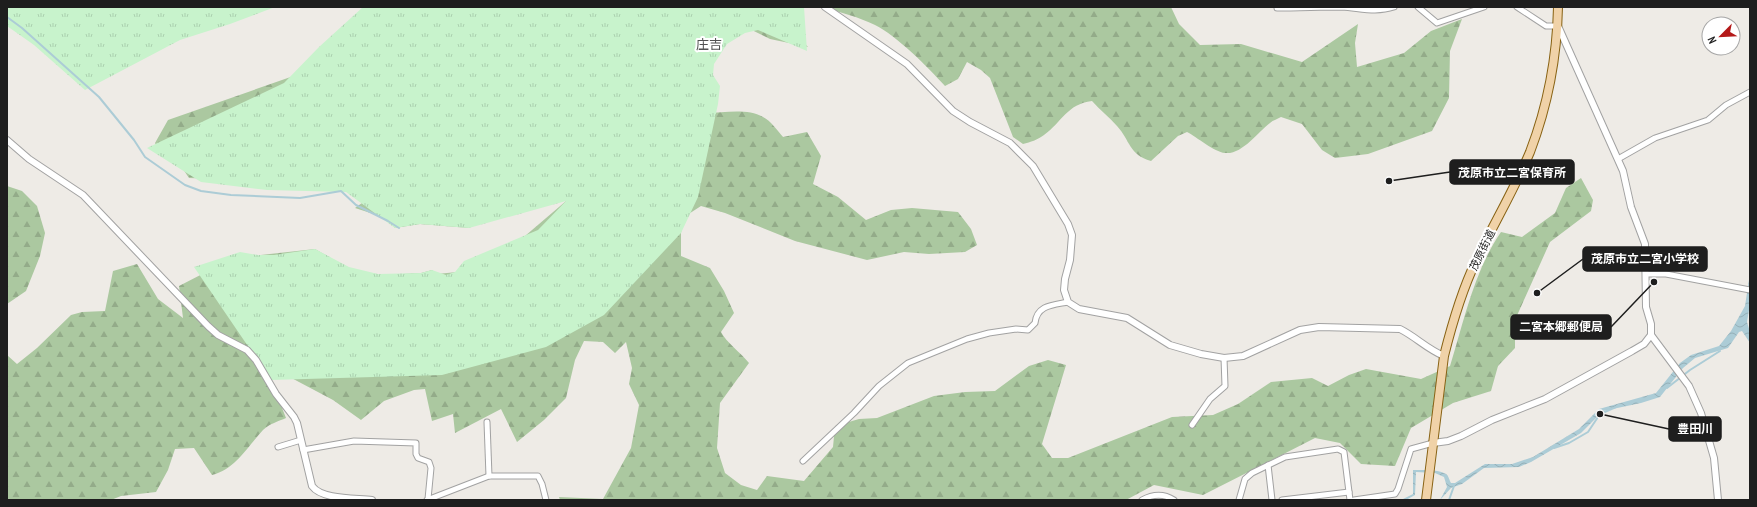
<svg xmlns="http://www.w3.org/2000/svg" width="1757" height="507" font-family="'PT Sans Narrow','Noto Sans JP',sans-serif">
<defs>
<pattern id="forest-firs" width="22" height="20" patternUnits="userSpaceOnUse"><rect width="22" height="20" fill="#abc8a0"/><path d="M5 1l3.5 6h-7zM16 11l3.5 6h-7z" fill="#93ab89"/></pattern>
<pattern id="park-tufts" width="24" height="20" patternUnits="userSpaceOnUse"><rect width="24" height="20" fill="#c8f3cc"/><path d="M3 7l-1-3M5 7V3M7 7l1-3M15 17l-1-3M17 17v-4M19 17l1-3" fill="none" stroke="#abd0af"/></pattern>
<pattern id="water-waves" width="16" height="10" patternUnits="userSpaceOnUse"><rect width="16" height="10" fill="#acccd6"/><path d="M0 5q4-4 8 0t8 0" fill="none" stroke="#94afb7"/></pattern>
</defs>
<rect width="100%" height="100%" fill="#eeebe6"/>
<g fill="url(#forest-firs)">
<path d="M377 7H779L778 14 808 47 770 39 715 12 704 15 670 41 693 66 701 101 706 113C724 113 747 108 763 117 771 121 777 130 783 137L807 132 821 156 813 184 838 197 866 220 891 210 912 208 958 212 971 229 977 245 965 252 929 254 904 252 867 260 795 241 725 213 701 206 684 217 681 233V256L710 268 724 291 734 313 721 332C726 342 741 353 749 363L720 403 717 448 725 473 741 485 757 490 767 476 804 481 833 447 835 426 859 419 877 418 934 396 965 392 995 391 1029 366 1048 360 1066 365 1042 444 1052 458H1068L1172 417 1213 415 1238 404 1271 382 1312 378 1328 386 1349 375 1366 369 1421 379 1450 366C1464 321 1474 271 1501 232L1522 237 1555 213 1566 188 1581 178 1593 200 1591 211 1550 242 1515 320V348L1498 366 1491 391 1453 403 1411 428 1395 466 1361 464 1340 443 1315 438 1203 495 1154 485 1126 500H560L559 497 603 499 631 448 639 405 629 384 632 368 626 342 615 353 603 342 584 341 575 360 566 398 544 420 517 442 501 409 455 433 453 414 432 421 425 389 414 390 384 401 361 420 333 400 282 373 271 380 286 418C279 421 269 424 263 430 247 447 236 469 212 475L194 448 175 449 168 470 156 492 121 496 111 500H7V355L17 364 37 348 71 315 82 312 105 311 113 271 137 264 158 299 183 318 179 286 212 269 235 276 252 256 315 249 351 270 383 275 421 273 432 270 437 274 467 271 505 253 566 201 528 200 469 228 420 224 395 228 386 218 355 208 377 192 381 166 440 117 450 82 393 103 359 128 354 155 338 171 245 180 189 178 179 163 161 156 155 143 168 120 325 65 375 12Z"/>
<path d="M824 7H1171L1179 24 1200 45 1241 44 1302 62 1358 24 1355 43 1357 67 1404 53 1431 31 1462 19 1450 51 1449 98 1432 131 1368 154 1335 158 1322 150 1302 124 1281 117C1278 119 1273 120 1270 123 1258 132 1242 155 1225 153 1214 152 1197 137 1187 132L1178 136 1151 161C1129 155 1130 140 1117 126 1109 117 1100 110 1092 101 1067 104 1062 122 1044 135 1037 140 1031 142 1023 144L1013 137 990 78 981 70 967 62 958 79 945 86C928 67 897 36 875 25 859 17 841 13 824 7Z"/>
<path d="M7 186 22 191 37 206 45 233 40 256 26 291 7 304Z"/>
</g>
<g fill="url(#park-tufts)">
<path d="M7 7H275L230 24 180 40 85 90 34 45 7 26Z"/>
<path d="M363 7H804L807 51 758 30 745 33 727 44 714 64 713 75 720 86 718 104 698 197 681 233 604 315 546 347 442 375 271 380 194 267 240 252 258 255H274L315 249 349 267 378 274 421 273 432 270 446 275 455 272 464 261 538 230 566 201 469 228 420 224 395 228 346 192 267 190 201 182 147 148 284 83 319 47Z"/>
</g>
<path fill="url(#water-waves)" d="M1750 273V304L1747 322 1750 332V343L1742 331 1739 332 1728 348 1695 358 1683 368 1660 397 1641 403 1603 411 1581 433 1531 462 1519 467 1484 468 1462 484 1451 488 1440 500 1447 487 1444 477 1435 473 1416 472 1415 495 1406 500H1401L1413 494V470C1422 470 1439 469 1446 474 1449 476 1449 480 1451 483H1455L1485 464H1512L1533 457 1579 429 1599 409 1656 393 1680 363 1691 355 1719 346 1731 331 1745 306Z"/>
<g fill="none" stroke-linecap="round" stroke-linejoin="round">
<g stroke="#acccd6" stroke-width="2">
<path d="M7 17 22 28 99 97 134 140 145 157 185 185 201 191 231 195 300 198 341 191 356 205 388 221 399 228"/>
<path d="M1667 388 1690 370 1720 351"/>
<path d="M1554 448 1569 443 1588 432 1600 414 1616 407"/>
<path d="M1449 500 1454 486"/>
</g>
<g stroke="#a2a2a2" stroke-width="7">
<g id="minor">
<path d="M1277 7V8C1299 8 1321 7 1342 7 1360 8 1376 13 1394 7"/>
<path d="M1418 7 1437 23 1484 7"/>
<path d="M1517 7 1546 26H1558"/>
<path d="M1618 159 1655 138 1708 120 1726 105 1750 92"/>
<path d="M1646 274H1666L1750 290"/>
<path d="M487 422 489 476"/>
<path d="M1192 425 1210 399 1225 386 1224 358"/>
<path d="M278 447 301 440"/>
<path d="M303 450 354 441 416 443V454L418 458 429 462 431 468 428 499"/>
<path d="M803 461 854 413 879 386 908 363 967 339 989 333 1016 329 1028 330 1035 323C1037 305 1053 305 1068 302"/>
<path d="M1268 465 1272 500"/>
<path d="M427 500 489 476H538L542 484 546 500"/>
<path d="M1142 500C1153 494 1163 493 1174 500"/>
<path d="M1239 500 1245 479 1252 473 1285 457 1338 449 1344 452 1350 500"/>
<path d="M1282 500 1349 492"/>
<path d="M1354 500 1395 494 1398 489 1411 449 1433 443"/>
</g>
</g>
<g stroke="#a2a2a2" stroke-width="8">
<g id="tertiary">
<path d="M825 7 907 64 953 111 970 122 1010 143 1033 166 1068 224 1072 235 1070 260 1065 279 1064 290 1068 302 1079 309 1127 318 1170 345 1201 354 1224 358 1243 356 1300 330 1319 327 1400 329C1416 337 1427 349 1444 356"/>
<path d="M1558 26 1623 171 1631 207 1645 244 1646 307 1651 324V335L1689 386 1701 413 1714 458 1718 500"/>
<path d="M7 140 29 159 83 195 208 326 218 335 247 350 256 360 276 394 294 417 297 423 312 486C322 500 356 498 372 500"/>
<path d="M1433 443 1448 441 1461 436 1492 420 1545 399 1632 351 1644 344 1651 335"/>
</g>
</g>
<g stroke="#876112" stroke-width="10">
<path id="primary" d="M1426 500 1444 356C1452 324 1461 292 1476 261 1493 225 1514 190 1530 152 1548 105 1557 57 1558 7"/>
</g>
<use href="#minor" stroke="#fff" stroke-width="5"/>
<use href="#tertiary" stroke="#fff" stroke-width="6"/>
<use href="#primary" stroke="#f0d2a8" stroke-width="8"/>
</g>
<g text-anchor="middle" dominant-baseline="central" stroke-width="4" stroke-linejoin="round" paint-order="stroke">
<g font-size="11" fill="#1e1e1e" stroke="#fff">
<text transform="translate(1482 250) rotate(-64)">茂原街道</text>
</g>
<g font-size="13" fill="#515151" stroke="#fff">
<text x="709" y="44">庄吉</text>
</g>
</g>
<path fill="none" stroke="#1e1e1e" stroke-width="1.5" d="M1389 181L1450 172M1537 293L1583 259M1654 282L1611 327M1600 414L1669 429"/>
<g fill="#1e1e1e" stroke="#fff" stroke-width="1.5">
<circle cx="1389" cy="181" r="4"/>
<circle cx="1537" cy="293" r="4"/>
<circle cx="1654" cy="282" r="4"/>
<circle cx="1600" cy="414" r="4"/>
</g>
<g fill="#1e1e1e" stroke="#1e1e1e" stroke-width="1.5">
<rect x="1450" y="160" width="124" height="24" rx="4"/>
<rect x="1583" y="247" width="124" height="24" rx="4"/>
<rect x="1511" y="315" width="100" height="24" rx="4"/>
<rect x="1669" y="417" width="52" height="24" rx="4"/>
</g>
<g font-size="12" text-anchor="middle" font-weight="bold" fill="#fff">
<text x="1512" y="177">茂原市立二宮保育所</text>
<text x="1645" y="263">茂原市立二宮小学校</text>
<text x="1561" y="331">二宮本郷郵便局</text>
<text x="1695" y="433">豊田川</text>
</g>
<rect width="1757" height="507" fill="none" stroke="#1e1e1e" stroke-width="16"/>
<g transform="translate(1721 36) rotate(246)"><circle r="19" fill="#ffffff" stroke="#a5a5a5"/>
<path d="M0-3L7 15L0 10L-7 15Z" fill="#b41919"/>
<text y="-6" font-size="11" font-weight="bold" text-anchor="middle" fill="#1e1e1e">N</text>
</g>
</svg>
